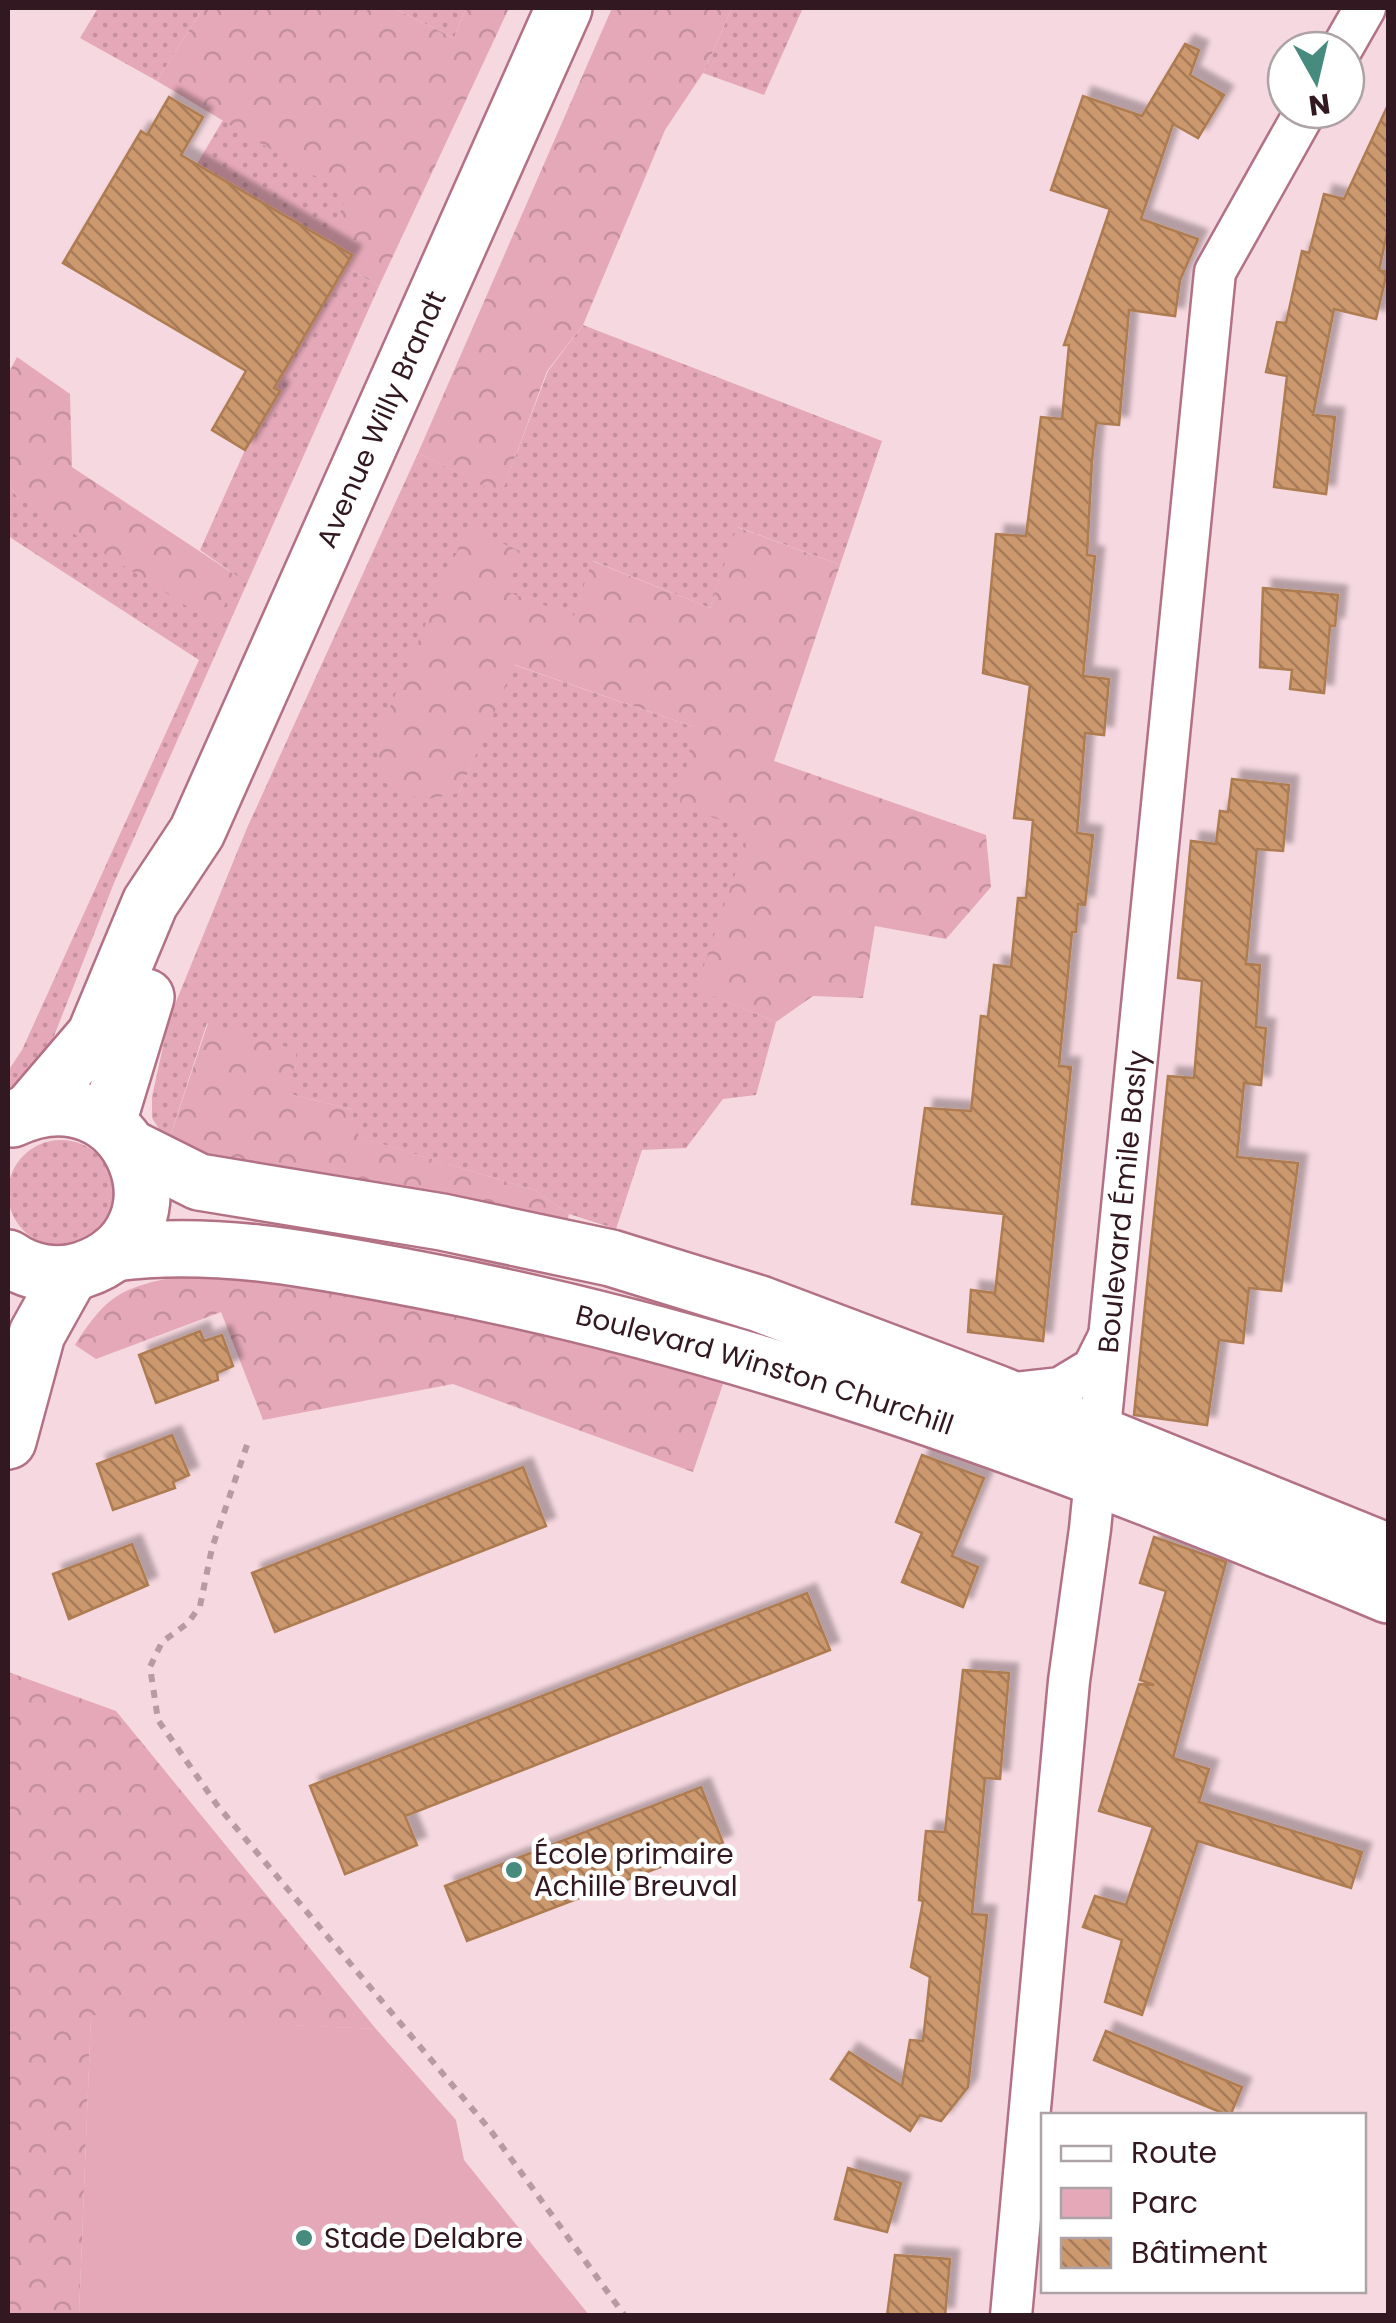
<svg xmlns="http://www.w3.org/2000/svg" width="1396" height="2323" font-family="Poppins,sans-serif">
<defs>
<pattern id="grass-dots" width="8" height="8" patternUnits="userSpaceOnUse" patternTransform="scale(2.5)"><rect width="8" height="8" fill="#e5a8b8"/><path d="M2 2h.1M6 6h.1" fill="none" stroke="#c5909e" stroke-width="1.8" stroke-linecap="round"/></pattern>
<pattern id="forest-crowns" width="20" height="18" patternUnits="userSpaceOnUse" patternTransform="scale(2.5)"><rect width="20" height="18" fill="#e5a8b8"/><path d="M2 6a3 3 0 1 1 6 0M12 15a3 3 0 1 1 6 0" fill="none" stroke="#c5909e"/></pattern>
<pattern id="building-back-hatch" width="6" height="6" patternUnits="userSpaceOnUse" patternTransform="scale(2.5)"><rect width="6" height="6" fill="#cc986d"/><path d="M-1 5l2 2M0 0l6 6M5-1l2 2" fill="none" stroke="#a67b59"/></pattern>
<filter id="shadow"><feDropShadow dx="9" dy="-9" stdDeviation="2.5" flood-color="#0004"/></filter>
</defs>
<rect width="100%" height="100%" fill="#f6d8e0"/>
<g fill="url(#grass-dots)">
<path d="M98 8H203L157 81 80 38Z"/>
<path d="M393 8H466L454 38Z"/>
<path d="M732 8H803L764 95 703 73Z"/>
<path d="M223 120 348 195 329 241 197 164Z"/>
<path d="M345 266 379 286 114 883 47 1054 21 1082 8 1088V1071L22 1050 199 660 8 536V484L18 498 237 576 200 550 245 450 280 392 274 388Z"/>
<path d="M583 325 882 441 840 565 738 527 710 608 593 561 574 617 506 592 467 528 459 793 514 665 694 727 751 830 697 989 776 1022 756 1095 723 1099 686 1148 642 1150 616 1229 569 1214 534 1190 358 1137 351 1109 289 1094 207 1023 168 1143 152 1118V1097L169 1019 247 828 418 453 501 494 548 371Z"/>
<circle cx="61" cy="1193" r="53"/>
</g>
<g fill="url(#forest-crowns)">
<path d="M203 8H393L454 38 466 8H509L379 286 345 266 352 254 329 241 347 195 157 81Z"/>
<path d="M612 8H732L703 73 665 130 583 325 547 371 501 495 418 453Z"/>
<path d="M17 357 70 394 72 467 237 576 216 625 18 498 8 484V374Z"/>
<path d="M737 527 840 565 774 761 986 835 991 887 946 939 875 926 863 998 813 996 776 1022 696 989 750 830 679 806 694 727 515 665 459 793 422 800 381 781 378 735 467 528 520 551 507 592 574 616 592 561 710 608Z"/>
<path d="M208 1023 297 1050 289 1094 351 1109 359 1137 534 1190 569 1214 565 1230 230 1172 168 1143Z"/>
<path d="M185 1275 304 1283 486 1315 725 1378 693 1472 453 1384 263 1420 221 1312 96 1359 75 1345C109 1291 125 1287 185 1275Z"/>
<path d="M8 1672 116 1711 376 2029 91 2016 79 2315 8 2316Z"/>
</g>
<path fill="#e5a8b8" d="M91 2015 376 2029 456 2120 464 2160 589 2315H79Z"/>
<g fill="url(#building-back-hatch)" stroke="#ae7c51" stroke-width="2.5" filter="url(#shadow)">
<path d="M1185 44 1199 50 1190 75 1224 95 1198 138 1173 124 1141 219 1198 239 1180 280 1175 316 1129 310 1119 425 1096 423 1092 460 1087 555 1095 556 1083 676 1109 679 1104 735 1085 733 1077 833 1093 835 1085 905 1078 904 1076 932H1072L1059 1066 1071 1067 1043 1341 968 1332 971 1290 995 1293 1004 1214 912 1204 925 1108 971 1111 981 1016 988 1017 994 965 1011 967 1018 898H1026L1033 820 1014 818 1030 685 983 673 996 534 1026 536 1041 417 1062 419 1069 345H1064L1110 209 1051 190 1083 96 1142 116Z"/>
<path d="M169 97 203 117 181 155 352 255 274 388 280 391 245 450 212 430 246 371 63 263 141 131 147 135Z"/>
<path d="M1388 105V229L1379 270 1387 272 1376 319 1334 309 1313 415 1335 417 1326 494 1274 487 1287 376 1266 372 1277 322 1286 323 1302 251 1309 253 1324 194 1344 199Z"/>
<path d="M1263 588 1338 595 1335 626H1330L1324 693 1290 689 1292 670 1260 667Z"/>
<path d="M1232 779 1289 785 1283 851 1257 849 1246 964 1260 965 1256 1027 1266 1028 1261 1085 1244 1083 1237 1157 1298 1163 1281 1291 1249 1288 1243 1343 1219 1340 1207 1425 1134 1415 1168 1076 1194 1078 1202 981 1178 978 1191 841 1216 844 1220 811 1228 812Z"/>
<path d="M200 1331 204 1341 222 1335 233 1366 217 1373 218 1380 156 1403 139 1355Z"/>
<path d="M172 1435 189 1475 173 1482 175 1488 113 1510 97 1464Z"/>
<path d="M922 1455 984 1478 952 1556 978 1567 963 1607 902 1582 922 1533 896 1522Z"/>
<path d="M523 1467 546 1526 275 1632 252 1573Z"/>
<path d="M1154 1537 1226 1562 1173 1758 1209 1769 1199 1802 1362 1852 1351 1888 1198 1841 1142 2015 1105 2002 1122 1940 1083 1927 1095 1896 1126 1905 1153 1827 1099 1811 1139 1684 1154 1685 1140 1680 1166 1591 1140 1583Z"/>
<path d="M132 1544 148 1585 69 1619 53 1574Z"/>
<path d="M807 1593 830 1650 405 1816 417 1845 345 1874 310 1786Z"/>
<path d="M963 1670 1009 1673 1000 1779 985 1778 972 1914 987 1915 968 2087 941 2121 920 2115 910 2131 831 2079 849 2052 902 2086 910 2040 923 2041 930 1977 911 1967 923 1901 919 1900 921 1879 926 1831 945 1832Z"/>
<path d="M701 1787 723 1843 467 1941 445 1886Z"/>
<path d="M1106 2031 1242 2087 1230 2116 1094 2060Z"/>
<path d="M848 2168 901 2183 887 2232 835 2219Z"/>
<path d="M895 2255 950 2259 945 2316H887Z"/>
</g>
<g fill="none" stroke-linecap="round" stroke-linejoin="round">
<g stroke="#b27184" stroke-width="45">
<g id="minor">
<path d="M1341 50 1365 8"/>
<path d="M1006 1394 1060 1388 1093 1368 1108 1338"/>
<path id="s1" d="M1011 2316 1069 1681 1090 1529 1215 272 1306 110"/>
</g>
</g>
<g stroke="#b27184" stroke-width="60">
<g id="secondary">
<path id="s2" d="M30 1111 95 1035 150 903 197 832 564 8"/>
<path d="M108 1122 146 997"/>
<path d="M131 1148 199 1182 442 1222 611 1258 760 1304 996 1393 1388 1552"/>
<path id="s3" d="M114 1253C216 1239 320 1261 421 1280 753 1343 1077 1464 1388 1595"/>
<path d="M8 1258C29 1273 57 1278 82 1270 197 1233 132 1063 12 1119"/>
<path d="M8 1441 37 1334 71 1273"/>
</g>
</g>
<path stroke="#b79aa2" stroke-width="6" stroke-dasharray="8 8" stroke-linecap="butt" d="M247 1445 212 1548 200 1606 188 1623 162 1642 150 1667 158 1720 217 1805 491 2131 625 2316"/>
<use href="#minor" stroke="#fff" stroke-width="40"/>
<use href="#secondary" stroke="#fff" stroke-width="55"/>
</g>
<g fill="#478b7f" stroke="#fff" stroke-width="4">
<circle cx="514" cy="1870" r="10"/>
<circle cx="304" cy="2238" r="10"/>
</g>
<g text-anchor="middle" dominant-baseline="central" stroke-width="9" stroke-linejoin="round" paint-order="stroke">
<g font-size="28" fill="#321820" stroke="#fff">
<text stroke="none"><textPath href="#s2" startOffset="780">Avenue Willy Brandt</textPath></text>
<text stroke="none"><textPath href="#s1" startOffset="1120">Boulevard Émile Basly</textPath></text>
<text stroke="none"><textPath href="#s3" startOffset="665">Boulevard Winston Churchill</textPath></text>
</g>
<g font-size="28" fill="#321820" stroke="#fff" text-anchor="start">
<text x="534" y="1854">École primaire<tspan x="534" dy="32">Achille Breuval</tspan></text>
<text x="324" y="2238">Stade Delabre</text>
</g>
</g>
<rect width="1396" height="2323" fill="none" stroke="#321820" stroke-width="20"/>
<rect x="1041" y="2113" width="325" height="180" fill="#ffffff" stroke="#ada3a6" stroke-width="2.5"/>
<rect x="1061" y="2146" width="50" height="15" fill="#ffffff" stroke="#ada3a6" stroke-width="2.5"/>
<text x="1131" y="2163" font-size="30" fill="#321820">Route</text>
<rect x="1061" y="2188" width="50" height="30" fill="#e5a8b8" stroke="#ada3a6" stroke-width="2.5"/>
<text x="1131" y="2213" font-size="30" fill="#321820">Parc</text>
<rect x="1061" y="2238" width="50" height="30" fill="url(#building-back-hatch)" stroke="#ada3a6" stroke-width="2.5"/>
<text x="1131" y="2263" font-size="30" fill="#321820">Bâtiment</text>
<g transform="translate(1316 80) rotate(172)"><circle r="48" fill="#ffffff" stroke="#ada3a6" stroke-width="2.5"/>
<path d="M0-8L18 38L0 25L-18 38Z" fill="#478b7f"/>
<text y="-15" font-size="28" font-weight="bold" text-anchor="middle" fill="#321820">N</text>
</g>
</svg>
